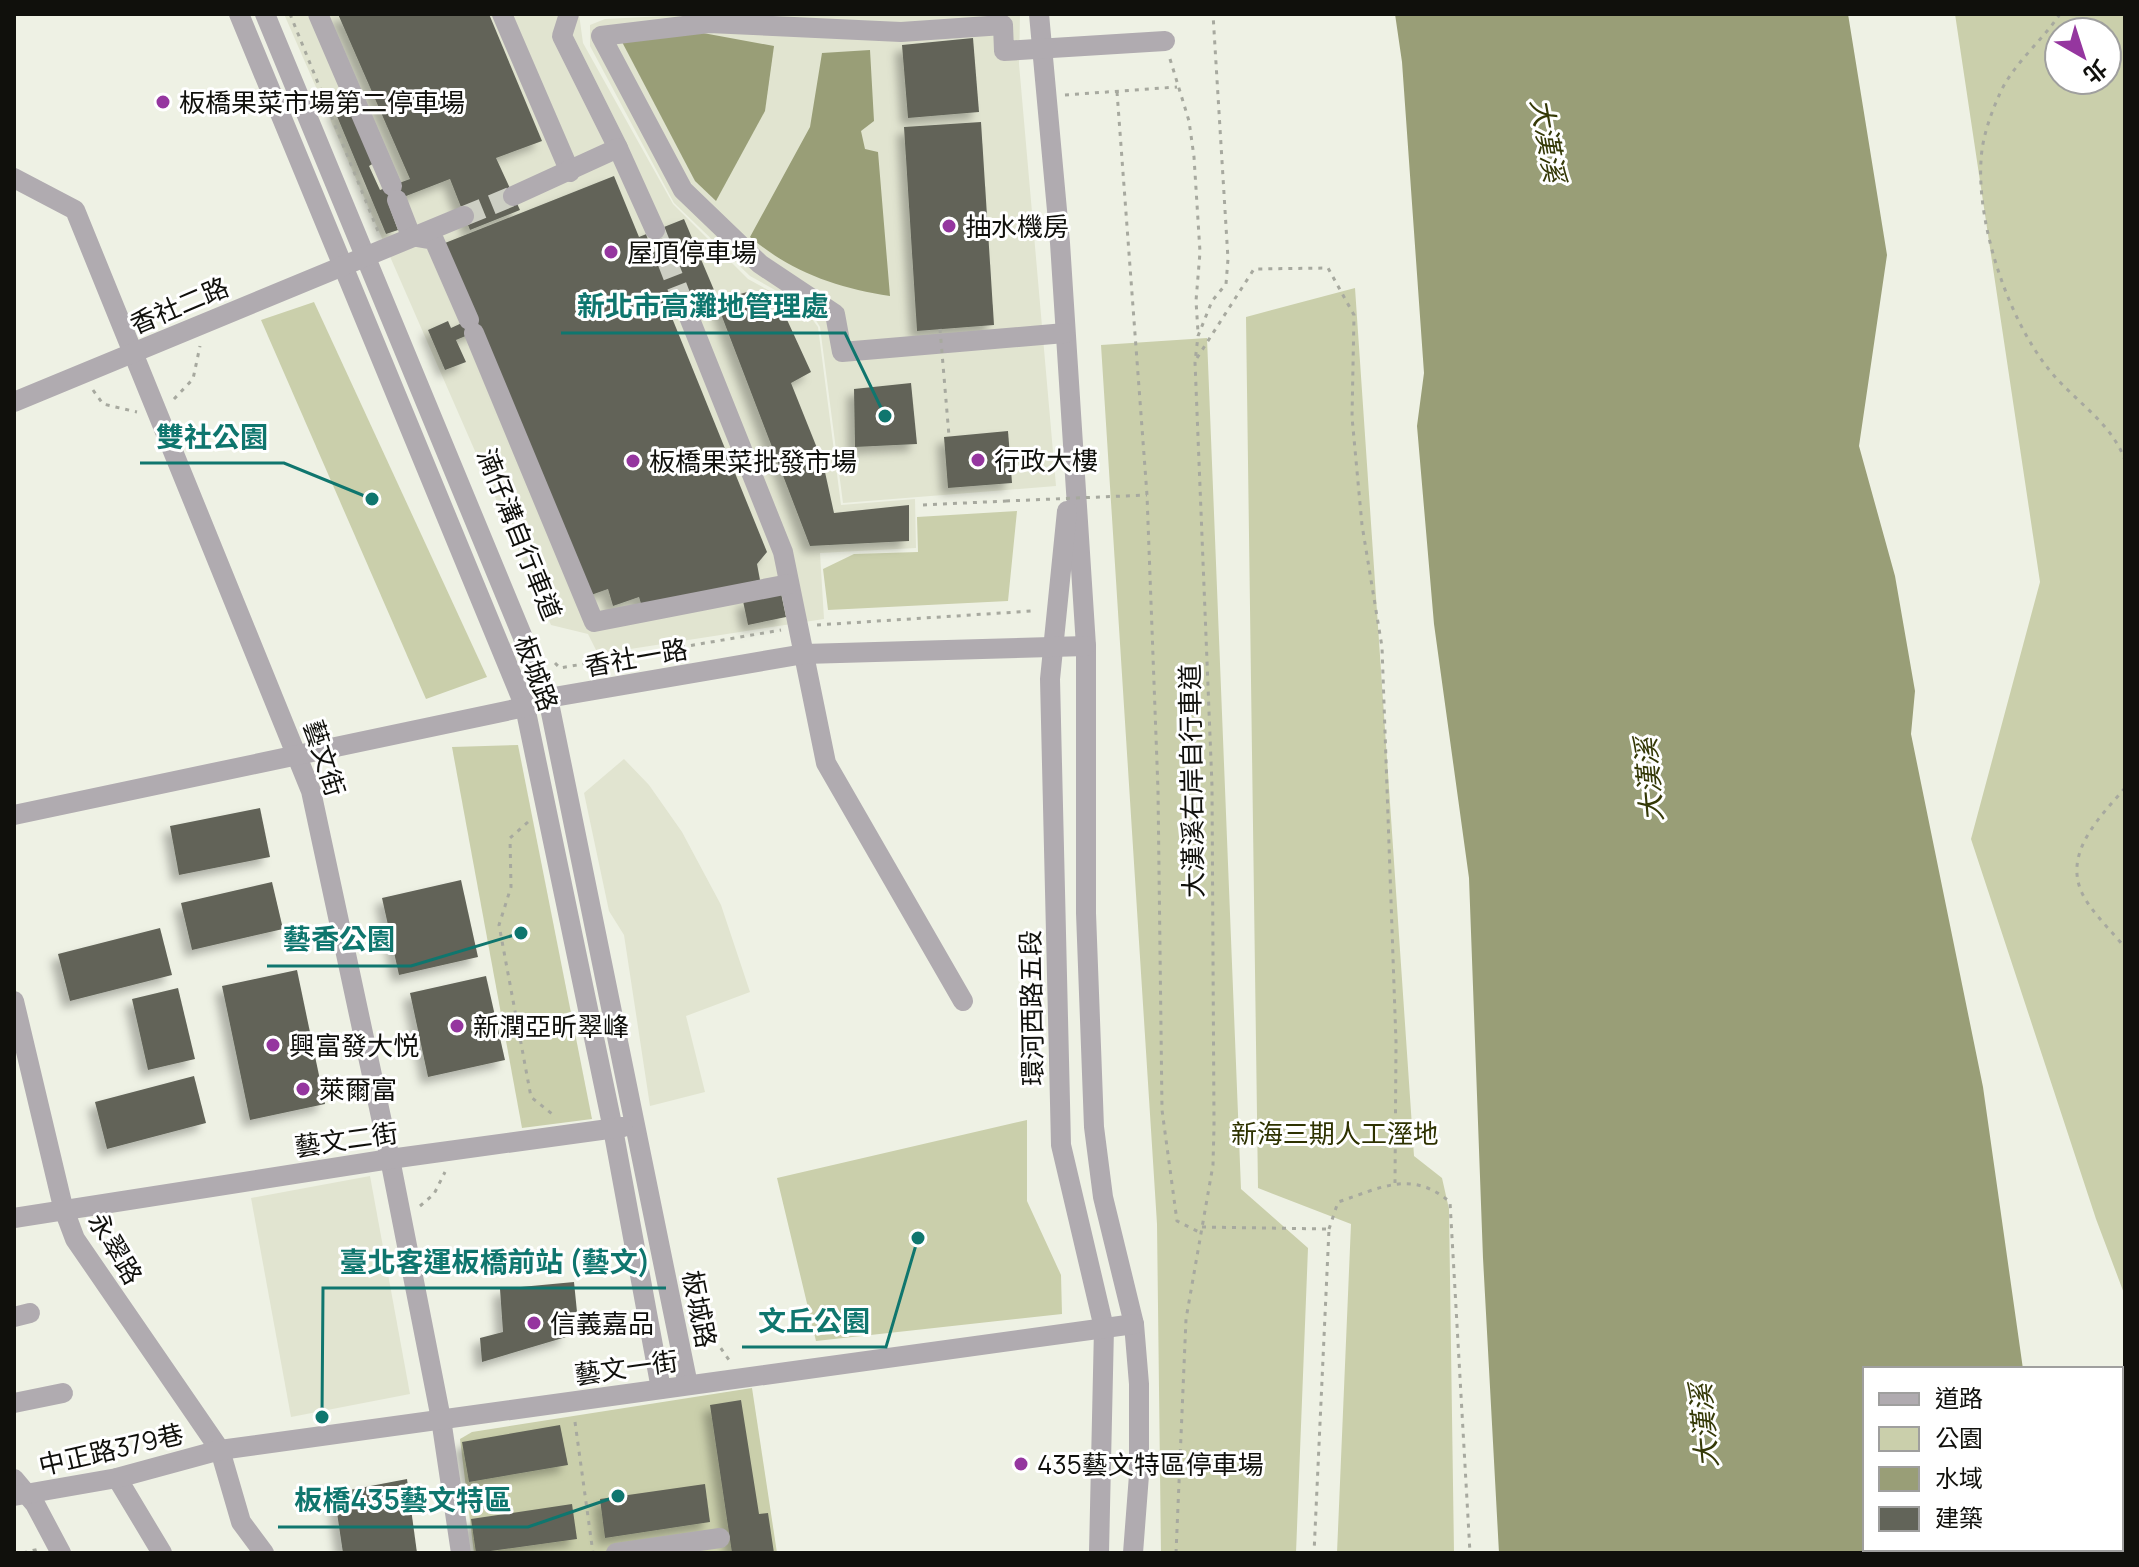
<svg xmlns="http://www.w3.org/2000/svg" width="2139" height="1567" font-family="Manrope,'Noto Sans TC',sans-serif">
<defs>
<filter id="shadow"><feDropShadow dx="-7" dy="7" stdDeviation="4" flood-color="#0004"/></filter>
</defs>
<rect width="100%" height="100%" fill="#eef1e4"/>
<g fill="#e1e4d0">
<path d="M284 14H579L583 43 673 204 748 279 806 311 818 327 841 505 915 499 916 548 820 553 824 619 598 654 588 634 551 625Z"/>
<path d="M704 14H1020L1019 64 1056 486 843 503 820 327 809 309 750 276 674 203 590 46V25L605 19Z"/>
<path d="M624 759 649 785 682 832 721 905 750 992 686 1016 705 1092 650 1106 624 935 609 911 584 793Z"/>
<path d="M370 1176 410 1394 291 1417 251 1198Z"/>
</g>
<g fill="#cacfab" fill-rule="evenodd">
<path d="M1955 14H2125V1296L2096 1219 1971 839 2040 582ZM2059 32H2107V80H2059Z"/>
<path d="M1355 288 1414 1156 1442 1178 1449 1209 1454 1553H1337L1351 1224 1258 1188 1246 317Z"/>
<path d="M314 302 487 677 426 699 261 320Z"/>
<path d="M1207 338 1241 1189 1308 1248 1296 1553H1161L1157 1224 1101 345Z"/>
<path d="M1017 511 1008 601 828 610 823 569 854 554 918 552 917 517Z"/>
<path d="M518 745 592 1119 522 1128 452 747Z"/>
<path d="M1027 1120V1201L1061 1275 1062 1314 816 1341 777 1178Z"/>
<path d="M752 1388 777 1553H474L460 1439 472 1432Z"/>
</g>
<g fill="#999e77">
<path d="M1395 14H1848L1887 255 1859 446 1895 576 1915 691 1911 734 1983 1087 2023 1369H1865V1549H2038V1553H1499L1483 1258 1469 878 1434 624 1417 426 1424 373 1402 62Z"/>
<path d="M703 33 774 46 765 111 716 201 695 181 621 40Z"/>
<path d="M870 50 874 121 861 131 865 149 878 152 890 296C837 288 791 272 750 237L810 127 822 53Z"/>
</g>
<g fill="#626459" filter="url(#shadow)">
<path d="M338 14H489L542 141 496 158 520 210 470 230 450 179 388 203 398 230 386 234 334 109 349 102 374 163 369 166 380 190 410 179Z"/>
<path d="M973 38 979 112 908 118 902 45Z"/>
<path d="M981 122 994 325 917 331 904 127Z"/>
<path d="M614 176 639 237 684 219 714 290 668 308 767 552 757 564 760 580 642 607 639 597 613 606 608 589 591 595 480 330 456 340 466 362 445 370 428 330 448 321 451 328 475 317 445 243Z"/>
<path d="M754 290 766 318 783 311 811 372 791 383 823 463 834 513 909 505V541L810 546 716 301Z"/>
<path d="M911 383 917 444 855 447 854 389Z"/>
<path d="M1008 431 1012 483 948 488 944 437Z"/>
<path d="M781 593 786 617 748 625 743 601Z"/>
<path d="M260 808 270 857 179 875 170 826Z"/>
<path d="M461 880 478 957 399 975 382 898Z"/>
<path d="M272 882 283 929 192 950 181 903Z"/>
<path d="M160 928 172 975 70 1001 58 954Z"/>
<path d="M297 970 325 1104 250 1120 222 986Z"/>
<path d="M486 976 505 1060 428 1077 410 993Z"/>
<path d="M178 988 195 1059 148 1070 132 999Z"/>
<path d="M194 1076 206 1123 107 1149 95 1102Z"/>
<path d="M574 1282 577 1312 566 1313V1337L482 1362 480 1338 503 1332 500 1289Z"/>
<path d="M741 1400 759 1514 768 1513 774 1553H732L710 1405Z"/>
<path d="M560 1425 568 1465 469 1482 462 1442Z"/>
<path d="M407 1479 417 1553H343L334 1493Z"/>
<path d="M705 1484 710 1522 605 1538 600 1499Z"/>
<path d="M572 1504 577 1539 476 1553 471 1519Z"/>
</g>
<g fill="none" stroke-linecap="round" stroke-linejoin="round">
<g stroke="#cdcfc4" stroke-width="20" stroke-dasharray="20 10" stroke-linecap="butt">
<path d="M464 216 513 196"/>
<path d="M655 230 683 302"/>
</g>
<g stroke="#a7a99f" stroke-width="3" stroke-dasharray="4 6" stroke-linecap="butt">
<path d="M290 14 378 231"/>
<path d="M2060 14C2042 41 2016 61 2001 91 1991 113 1982 137 1981 161 1977 226 2008 317 2047 367 2072 400 2110 420 2125 460"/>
<path d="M1170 59 1189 121 1194 157 1200 252 1196 301 1198 332"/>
<path d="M1117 92 1147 495 1158 790 1162 1110 1177 1221 1201 1233"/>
<path d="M1065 95 1177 87"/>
<path d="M1197 358 1254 269 1328 268 1354 315 1352 417 1362 525 1382 647 1396 1042 1395 1183"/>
<path d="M93 390 103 404 137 412"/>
<path d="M174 399 193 379 200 346"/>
<path d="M923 505 1006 501"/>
<path d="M817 625 1032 611"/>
<path d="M555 663 560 668 781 630"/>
<path d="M2125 788C2101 816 2063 852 2082 893 2091 912 2112 931 2125 948"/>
<path d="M528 822 510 838 511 887 499 925 531 1097 556 1117"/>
<path d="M420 1206 434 1194 445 1172"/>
<path d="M1202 1227 1329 1229 1314 1553"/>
<path d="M1329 1229 1338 1202C1381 1188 1411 1169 1450 1202L1470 1553"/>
<path d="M697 1330 720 1347 729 1360"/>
<path d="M575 1422 593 1553"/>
<path d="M23 1553 39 1549"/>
<path d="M1176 1553 1186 1319 1213 1165 1214 1126 1212 786 1195 362 1198 336 1212 301 1226 284 1228 259 1213 14"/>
</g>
<g stroke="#b0abb0" stroke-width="20">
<path d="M239 14 525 707 613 1129 661 1389"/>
<path d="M265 14 548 698 688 1385"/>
<path d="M318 14 392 186"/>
<path d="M502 14 570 172"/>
<path d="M569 14 562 36 618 148"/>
<path d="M1039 14 1060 243 1086 646V913L1094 1127 1103 1197 1134 1324 1139 1384V1475L1133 1553"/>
<path d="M14 178 75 210 311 791 390 1159 441 1419 461 1553"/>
<path d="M513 196 618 148 655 230"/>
<path d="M397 200 411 236 434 240 469 320"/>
<path d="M683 302 783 552 826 763 963 1001"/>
<path d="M474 333 594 622 789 584"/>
<path d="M1065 333 842 352 835 314 760 264 683 190 601 36 709 23 901 32 1003 25 1004 51 1165 41"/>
<path d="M14 402 464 216"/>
<path d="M1067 511 1050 679 1061 1145 1104 1328 1099 1553"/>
<path d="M14 815 525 707 548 698 804 654 1086 646"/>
<path d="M14 1001 63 1207 75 1239 220 1450 241 1522 264 1553"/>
<path d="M14 1218 390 1159 623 1127"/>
<path d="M14 1317 30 1313"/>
<path d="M14 1403 63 1393"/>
<path d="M117 1478 162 1553"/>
<path d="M14 1479 35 1504 61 1553"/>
<path d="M14 1496 117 1478 220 1450 1134 1324"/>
<path d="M616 1553 720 1538"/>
</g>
<g stroke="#a7a99f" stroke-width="3" stroke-dasharray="4 6" stroke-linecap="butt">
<path d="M940 329 949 436"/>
<path d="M1006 501 1147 495"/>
</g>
</g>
<g fill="#95369f" stroke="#fff" stroke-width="3">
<circle cx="163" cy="102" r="8"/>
<circle cx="949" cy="226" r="8"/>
<circle cx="611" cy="252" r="8"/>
<circle cx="978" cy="460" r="8"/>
<circle cx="633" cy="461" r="8"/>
<circle cx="457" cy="1026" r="8"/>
<circle cx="273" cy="1045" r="8"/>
<circle cx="303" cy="1089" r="8"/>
<circle cx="534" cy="1323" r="8"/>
<circle cx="1021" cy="1464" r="8"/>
</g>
<g text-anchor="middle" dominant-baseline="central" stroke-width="6" stroke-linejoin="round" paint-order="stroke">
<g font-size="26" fill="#10100c" stroke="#fff" text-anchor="start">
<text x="179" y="102">板橋果菜市場第二停車場</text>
<text x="965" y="226">抽水機房</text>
<text x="627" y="252">屋頂停車場</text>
<text x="994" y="460">行政大樓</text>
<text x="649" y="461">板橋果菜批發市場</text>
<text x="473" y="1026">新潤亞昕翠峰</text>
<text x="289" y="1045">興富發大悦</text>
<text x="319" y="1089">萊爾富</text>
<text x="550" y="1323">信義嘉品</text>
<text x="1037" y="1464">435藝文特區停車場</text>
</g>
<g font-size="26" fill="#10100c" stroke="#fff">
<text transform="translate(179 305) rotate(-23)">香社二路</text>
<text transform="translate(520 534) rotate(68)">湳仔溝自行車道</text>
<text transform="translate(636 657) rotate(-10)">香社一路</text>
<text transform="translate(537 673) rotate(70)">板城路</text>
<text transform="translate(325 758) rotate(72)">藝文街</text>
<text transform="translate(1191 781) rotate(-91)">大漢溪右岸自行車道</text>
<text transform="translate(1031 1008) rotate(-91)">環河西路五段</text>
<text transform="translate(346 1139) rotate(-8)">藝文二街</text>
<text transform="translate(116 1248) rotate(59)">永翠路</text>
<text transform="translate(700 1309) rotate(79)">板城路</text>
<text transform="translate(626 1367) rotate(-8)">藝文一街</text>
<text transform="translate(111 1449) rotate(-13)">中正路379巷</text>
</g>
<g font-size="26" fill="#2e3200" stroke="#fff">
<text x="1335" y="1133">新海三期人工溼地</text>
</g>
<g font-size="28" font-style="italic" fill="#353907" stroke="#fff">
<text transform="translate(1549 140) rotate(80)">大漢溪</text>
<text transform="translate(1648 780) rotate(-95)">大漢溪</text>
<text transform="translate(1703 1426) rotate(-95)">大漢溪</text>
</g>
</g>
<path fill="none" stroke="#0f766e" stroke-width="3" d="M885 416L845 333H561M372 499L284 463H140M521 933L411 966H267M322 1417L323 1288H666M918 1238L886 1347H742M618 1496L528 1527H278"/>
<g fill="#0f766e" stroke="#fff" stroke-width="3">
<circle cx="885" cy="416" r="8"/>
<circle cx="372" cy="499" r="8"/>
<circle cx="521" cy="933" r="8"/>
<circle cx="322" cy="1417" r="8"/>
<circle cx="918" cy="1238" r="8"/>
<circle cx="618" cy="1496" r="8"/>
</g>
<g font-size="28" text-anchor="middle" font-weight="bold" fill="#0f766e" stroke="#fff" stroke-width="6" stroke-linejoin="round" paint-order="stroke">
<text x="703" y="316">新北市高灘地管理處</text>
<text x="212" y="447">雙社公園</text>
<text x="339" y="949">藝香公園</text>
<text x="495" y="1272">臺北客運板橋前站 (藝文)</text>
<text x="814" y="1331">文丘公園</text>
<text x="403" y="1510">板橋435藝文特區</text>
</g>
<rect width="2139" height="1567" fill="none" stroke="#10100c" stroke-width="32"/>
<rect x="1863" y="1367" width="260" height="184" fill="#ffffff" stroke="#9f9f9e" stroke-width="2"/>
<rect x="1879" y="1393" width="40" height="12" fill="#b0abb0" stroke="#9f9f9e" stroke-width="2"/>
<text x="1935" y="1407" font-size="24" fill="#10100c">道路</text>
<rect x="1879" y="1427" width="40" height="24" fill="#cacfab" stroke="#9f9f9e" stroke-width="2"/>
<text x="1935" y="1447" font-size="24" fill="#10100c">公園</text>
<rect x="1879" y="1467" width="40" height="24" fill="#999e77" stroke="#9f9f9e" stroke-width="2"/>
<text x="1935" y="1487" font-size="24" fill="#10100c">水域</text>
<rect x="1879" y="1507" width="40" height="24" fill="#626459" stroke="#9f9f9e" stroke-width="2"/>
<text x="1935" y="1527" font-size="24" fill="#10100c">建築</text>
<g transform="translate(2083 56) rotate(141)"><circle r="38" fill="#ffffff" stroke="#9f9f9e" stroke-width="2"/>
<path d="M0-6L14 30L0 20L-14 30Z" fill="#95369f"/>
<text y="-12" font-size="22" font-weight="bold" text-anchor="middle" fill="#10100c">北</text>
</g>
</svg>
